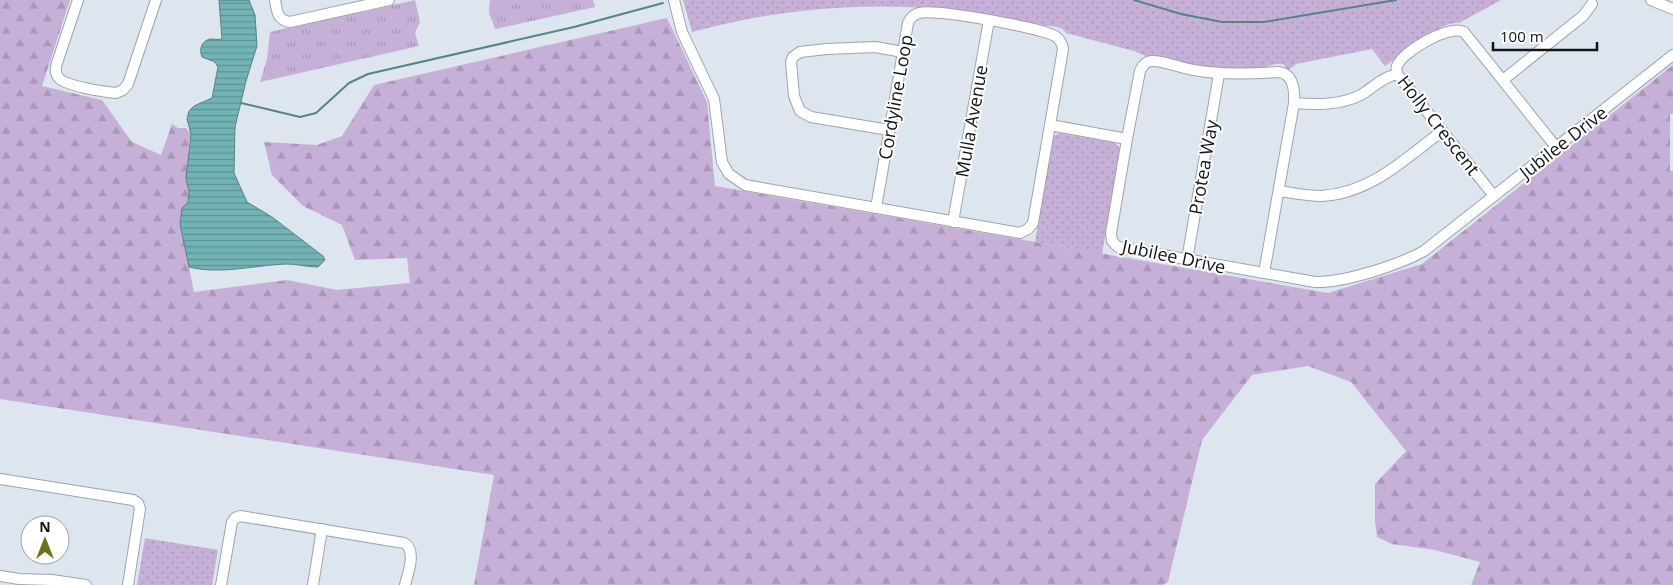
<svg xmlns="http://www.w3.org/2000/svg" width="1673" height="585" font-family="'Open Sans',sans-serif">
<defs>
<pattern id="grass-tufts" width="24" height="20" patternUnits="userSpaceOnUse" patternTransform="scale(1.25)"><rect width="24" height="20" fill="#c6b0d7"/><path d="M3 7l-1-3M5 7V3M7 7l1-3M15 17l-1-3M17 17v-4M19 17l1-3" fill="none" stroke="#a996b8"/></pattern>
<pattern id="forest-firs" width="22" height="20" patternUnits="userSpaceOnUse" patternTransform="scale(1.25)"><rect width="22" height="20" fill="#c6b0d7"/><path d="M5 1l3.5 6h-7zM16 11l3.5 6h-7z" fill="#a996b8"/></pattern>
<pattern id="park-dots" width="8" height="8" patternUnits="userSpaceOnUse" patternTransform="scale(1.25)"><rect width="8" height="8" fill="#c6b0d7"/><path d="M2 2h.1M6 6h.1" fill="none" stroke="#a996b8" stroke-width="1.8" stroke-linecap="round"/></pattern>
<pattern id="water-rules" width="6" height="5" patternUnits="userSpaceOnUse" patternTransform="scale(1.25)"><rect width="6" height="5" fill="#72b4b6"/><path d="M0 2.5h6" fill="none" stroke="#5c9193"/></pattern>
</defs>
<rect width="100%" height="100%" fill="#dde5ee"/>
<g fill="url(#grass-tufts)">
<path d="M415 0 420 22 415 33 419 46 260 82 267 59 270 32 361 10 362 12Z"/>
<path d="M490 0H593L595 7 495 29 489 13Z"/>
</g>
<path fill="url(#forest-firs)" d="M0 0H70L42 86 102 100 132 142 161 155 172 124 178 128H186L191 134 189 143 187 186C193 201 180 209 180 224L194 292 287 280 337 290 410 283 407 258 355 260 342 225 303 206 272 175 264 142 317 145 342 136 374 85 667 18 707 102 715 186 1328 293 1422 264 1673 65V114H1670V171H1673V585H1471L1480 562 1435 550 1392 544 1377 537 1375 522V484L1406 451 1351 382 1308 366 1252 375 1202 440 1168 582 1163 585H474L494 475 0 399Z"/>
<g fill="url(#park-dots)">
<path d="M683 0H1501L1459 23C1443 19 1400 56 1385 66L1372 49 1296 64 1289 70 1283 64C1272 63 1266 68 1257 70 1252 70 1246 70 1241 70 1211 70 1183 63 1155 57H1148L1134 51 1066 33C1062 26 1050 25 1042 27 1016 22 990 15 964 12 872 0 781 8 692 32Z"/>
<path d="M1059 133 1115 143 1119 147 1120 150 1102 254 1035 242 1053 139 1054 136Z"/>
<path d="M145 538 218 550 212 585H137Z"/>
</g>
<path fill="url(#water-rules)" stroke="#558487" d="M219 0H249L255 15 257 46 246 81 235 127 234 173 247 202 272 217 323 256 325 260 318 267C307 267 297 264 287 264 254 265 221 275 189 267L180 224 182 208 188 202 189 192 186 178 191 134 187 119 189 111 194 106 212 98 218 67 215 62 202 57C199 50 201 41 210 39 213 39 218 40 222 39Z"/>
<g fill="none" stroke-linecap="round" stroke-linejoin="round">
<g stroke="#558487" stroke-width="2">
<path d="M1134 0 1181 14 1222 22H1264L1396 0"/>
<path d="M241 103 300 117 316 113 349 83 368 74 574 27 663 3"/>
</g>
<g stroke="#9da4ad" stroke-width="12">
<g id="minor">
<path d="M78 0 57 63C55 69 55 74 59 78 65 86 105 92 116 93L123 90 128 84 156 0"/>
<path d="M275 0C277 11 277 20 290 22L389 0"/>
<path d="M674 0 682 32 714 99 722 162 729 174 745 185 1020 233 1028 229 1033 223 1050 125 1127 139 1111 233 1112 241 1118 247 1315 282C1343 283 1399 265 1424 251L1673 55"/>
<path d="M1651 0 1673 9"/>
<path d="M1503 80 1583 16 1592 4"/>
<path d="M1294 103C1315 105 1345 105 1364 93 1376 85 1382 78 1397 74"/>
<path d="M889 130 811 117 800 111 794 96 791 62 793 57 800 52 827 49 875 47 903 52"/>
<path d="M1127 139 1140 71C1142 66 1145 62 1151 61 1162 60 1181 68 1193 70 1221 75 1249 74 1278 72 1293 73 1295 90 1294 103L1264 273"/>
<path d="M1279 191C1293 193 1307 196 1321 196 1370 194 1406 158 1442 131"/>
<path d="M1494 196 1397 74C1397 71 1396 69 1397 66 1402 52 1449 24 1464 32L1556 147"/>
<path d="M876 208 908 23C910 18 913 15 919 13 933 8 1042 28 1055 36 1060 39 1062 43 1063 49L1050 125"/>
<path d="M953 222 989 20"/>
<path d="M1187 260 1219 74"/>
<path d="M0 479 133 500 138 503 140 509 128 585"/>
<path d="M0 576 19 579 52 580 86 585"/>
<path d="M221 585 232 522 235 518 240 516 404 543C417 550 408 573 405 585"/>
<path d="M313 585 322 529"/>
</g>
</g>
<use href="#minor" stroke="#fff" stroke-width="10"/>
</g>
<g text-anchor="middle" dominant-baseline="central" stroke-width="4" stroke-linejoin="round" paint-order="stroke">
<g font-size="18" fill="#121418" stroke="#fff">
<text transform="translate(895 97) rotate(-80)">Cordyline Loop</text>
<text transform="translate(971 121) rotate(-80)">Mulla Avenue</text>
<text transform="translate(1439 125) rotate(52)">Holly Crescent</text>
<text transform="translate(1563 142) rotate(-38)">Jubilee Drive</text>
<text transform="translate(1203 167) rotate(-80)">Protea Way</text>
<text transform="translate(1174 256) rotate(12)">Jubilee Drive</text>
</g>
</g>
<g transform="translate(45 540)"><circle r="24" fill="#ffffff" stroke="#a0a1a3"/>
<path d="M0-4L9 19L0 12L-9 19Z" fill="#6d731b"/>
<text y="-8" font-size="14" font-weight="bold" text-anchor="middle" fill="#121418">N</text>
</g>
<path d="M1493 42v8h104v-8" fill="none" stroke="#121418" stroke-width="2.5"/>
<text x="1500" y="42" font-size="15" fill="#121418" stroke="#ffffff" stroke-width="4" paint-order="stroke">100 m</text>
</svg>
